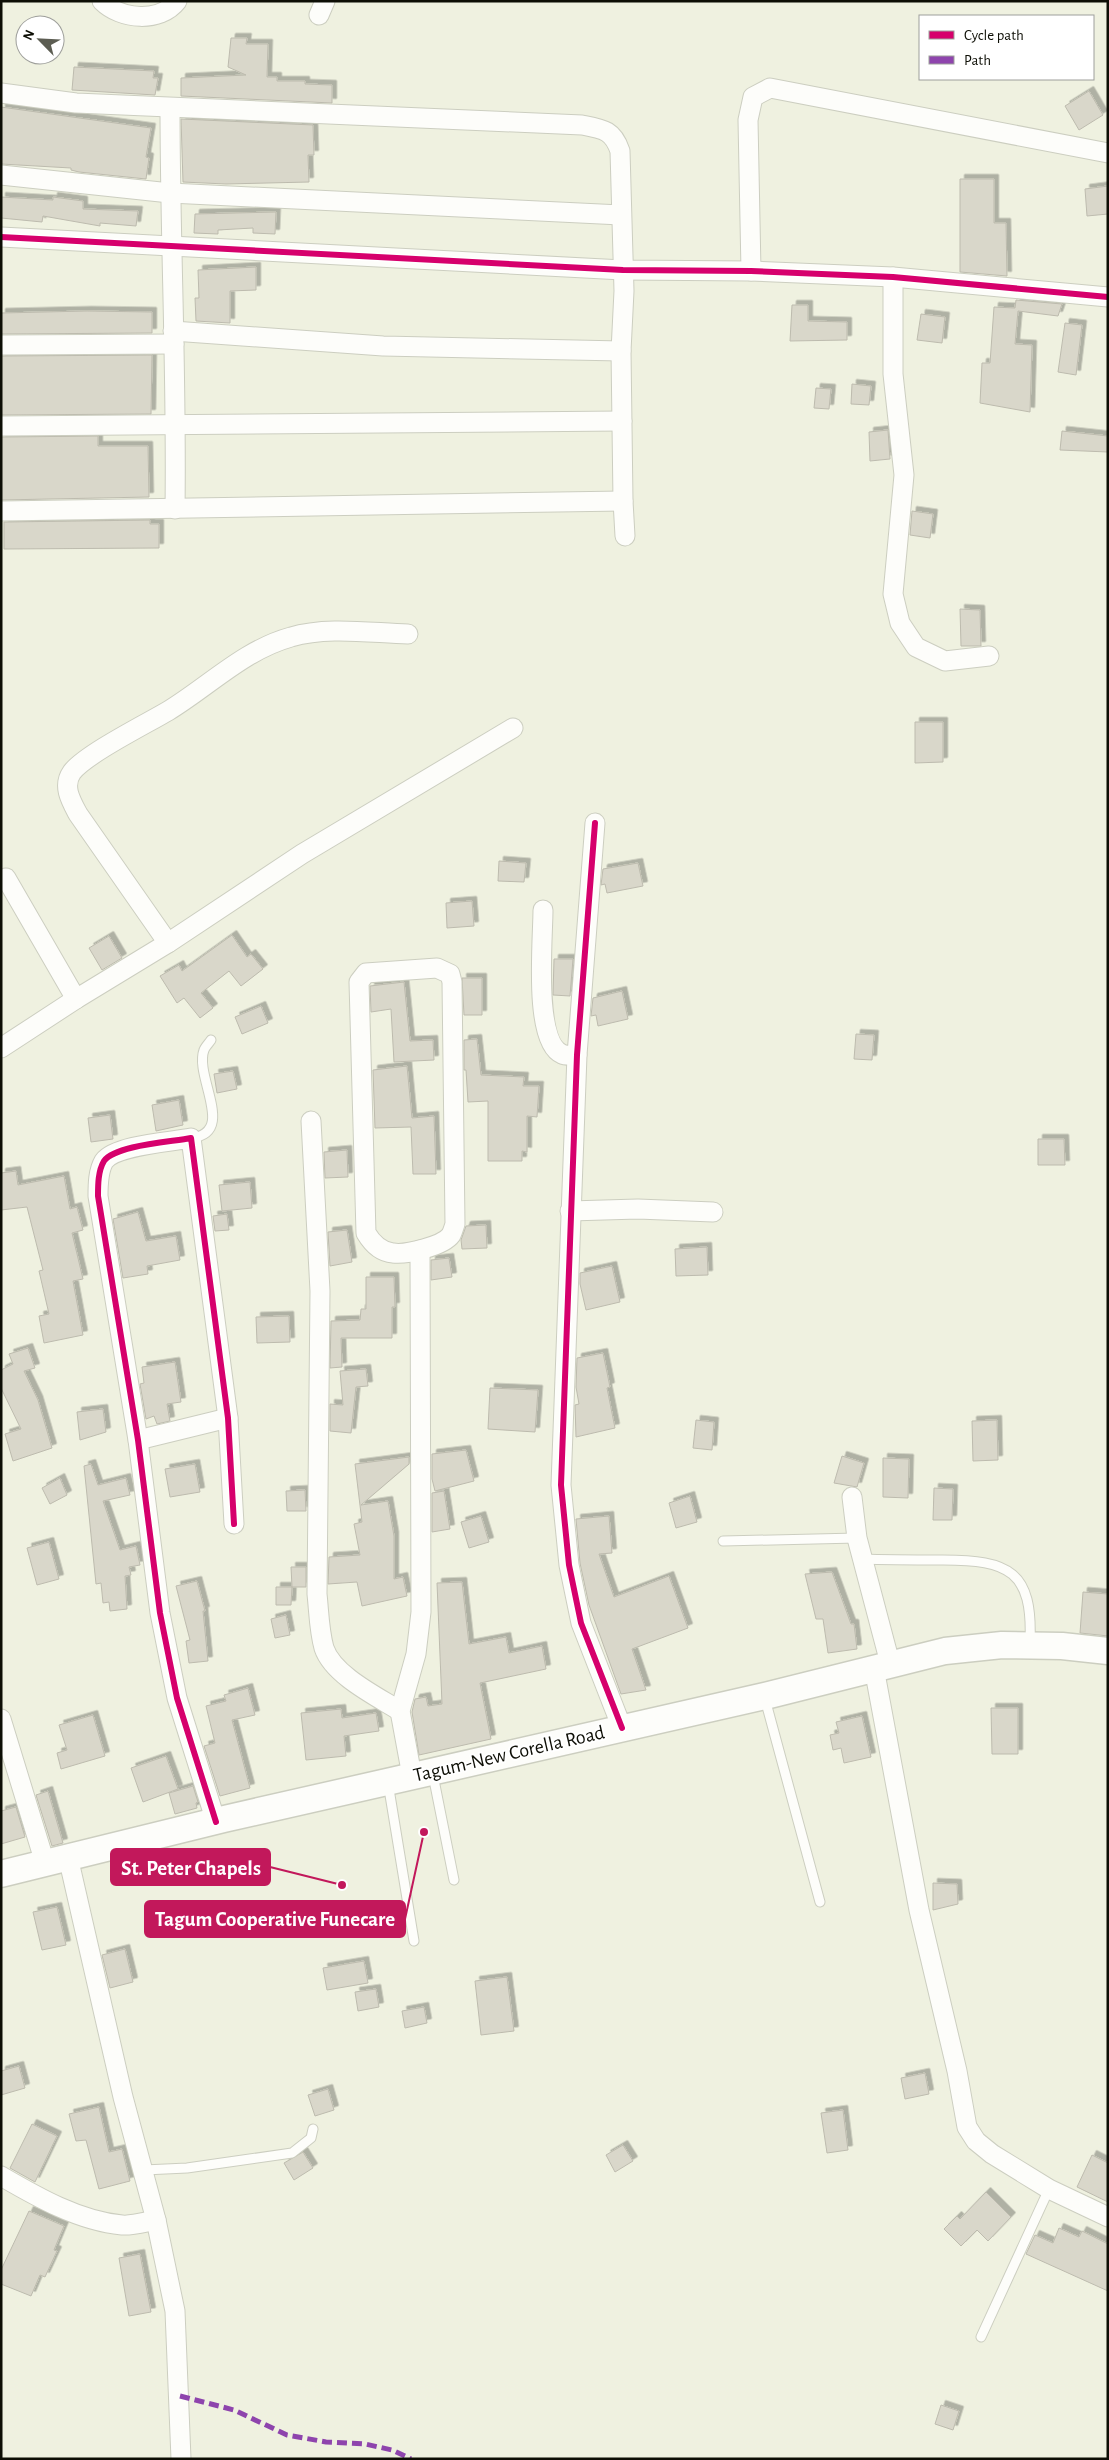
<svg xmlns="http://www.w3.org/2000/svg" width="1109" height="2460" font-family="'Alegreya Sans',sans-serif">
<defs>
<filter id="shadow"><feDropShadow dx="4.5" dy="-4.5" stdDeviation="0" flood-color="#0004"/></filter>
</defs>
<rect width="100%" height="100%" fill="#eff1e0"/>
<g fill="#d9d7ca" stroke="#bdbbae" filter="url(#shadow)">
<path d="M231 38H247L246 44H268L267 77H277V81H305V84L332 85V103L181 96V78L246 75 228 67Z"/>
<path d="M74 67 154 71 153 78H158L155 95 72 90Z"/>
<path d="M1089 91 1103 115 1079 130 1065 106Z"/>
<path d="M1 107 151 128 146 157 149 158 146 179 79 172 71 170V168L1 164Z"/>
<path d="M181 119 313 125 314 155H308L309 182 226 184 183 182Z"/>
<path d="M960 179H994V223H1006L1007 276 960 272Z"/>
<path d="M1108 186V214L1087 216 1085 189Z"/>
<path d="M1 197 53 200V197L83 201V209L138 211 136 226 100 223V226L43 216 42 222 1 218Z"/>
<path d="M276 212 275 234 253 233V228L218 230V234L194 233 195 214Z"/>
<path d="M256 267V290L230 291V323L196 321 195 298H199L198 270Z"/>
<path d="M1016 300 1062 304 1058 316 1018 311 1015 344 1032 345 1030 412 980 403 982 363H990L994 307 1015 308Z"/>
<path d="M792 305H808V321L847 322V340L790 341Z"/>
<path d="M87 311 152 312V333L1 334V313Z"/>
<path d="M921 314 945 317 942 343 917 340Z"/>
<path d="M1065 323 1082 325 1076 375 1058 372Z"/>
<path d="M152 355 151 414 1 415V356Z"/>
<path d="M852 384 871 386 869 405 851 404Z"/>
<path d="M816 388 831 389 829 409 814 408Z"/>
<path d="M888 430 890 459 870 461 869 432Z"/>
<path d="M1062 431 1108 436V452L1060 450Z"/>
<path d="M98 436V446H148L149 497 1 500V437Z"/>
<path d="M912 511 933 514 930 538 910 535Z"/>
<path d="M150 520V524H159V548L4 549V522Z"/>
<path d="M960 609 980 610 981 646H961Z"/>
<path d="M915 722H943V762L915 763Z"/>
<path d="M499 861 526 863 524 882 498 881Z"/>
<path d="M638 863 643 886 607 893 605 884 601 885 603 869Z"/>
<path d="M472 901 474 926 447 928 446 903Z"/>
<path d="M232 935 247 957 251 954 263 969 241 986 229 971 201 993 213 1008 200 1018 184 998 177 1003 160 976 179 965 182 971Z"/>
<path d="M109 936 122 958 102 970 89 948Z"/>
<path d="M554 959H573L570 996 553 995Z"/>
<path d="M462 978H482V1015H464Z"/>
<path d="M404 982 410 1041 433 1040 434 1060 394 1062 391 1009 371 1012 370 986Z"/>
<path d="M622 991 628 1019 598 1026 596 1015 591 1016 593 998Z"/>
<path d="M261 1006 268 1023 242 1034 235 1017Z"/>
<path d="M856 1034 874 1035 872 1060 854 1059Z"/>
<path d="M477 1039 481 1075 524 1077 523 1086H539L537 1117 527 1116V1152L522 1151V1161H488V1101L468 1102 466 1070H464V1040Z"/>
<path d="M407 1066 412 1118 434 1116 436 1174H413L411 1127 375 1128 373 1070Z"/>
<path d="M233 1071 237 1089 217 1093 214 1074Z"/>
<path d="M179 1100 183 1125 156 1131 152 1105Z"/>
<path d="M110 1115 113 1139 91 1142 88 1118Z"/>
<path d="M1038 1139H1064L1065 1165H1038Z"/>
<path d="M347 1150 348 1177 325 1178 324 1152Z"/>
<path d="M16 1171 18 1185 64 1176 70 1209 77 1207 83 1230 72 1233 83 1279 73 1281 83 1335 44 1343 39 1316 49 1314 39 1271 43 1270 27 1207 1 1210V1173Z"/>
<path d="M250 1182 252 1208 222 1211 219 1185Z"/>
<path d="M138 1212 146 1241 176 1236 180 1260 147 1266 148 1274 123 1278 113 1219Z"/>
<path d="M227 1214 229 1230 215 1231 213 1216Z"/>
<path d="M486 1225 487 1248 462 1249 461 1240 466 1226Z"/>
<path d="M347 1230 352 1262 330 1266 328 1232Z"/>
<path d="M707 1247 708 1275 676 1276 675 1249Z"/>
<path d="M449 1258 452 1277 431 1280V1260Z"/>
<path d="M612 1266 620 1302 586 1310 580 1284V1273Z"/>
<path d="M366 1277H394L395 1307H392V1338H341L342 1367 330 1368 331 1321 360 1320 361 1309H366Z"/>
<path d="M289 1316 290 1342 257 1343 256 1317Z"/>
<path d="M28 1348 35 1368 24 1371 38 1400 52 1448 13 1461 5 1434 21 1429 1 1388V1370L13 1364 9 1354Z"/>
<path d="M603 1353 610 1387 607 1388 615 1428 576 1437 575 1405 579 1404 576 1387 577 1358Z"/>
<path d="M175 1362 181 1402 167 1404 170 1421 157 1424 154 1416 146 1419 140 1384 144 1383 142 1367Z"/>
<path d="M366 1369 368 1386 356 1387 351 1433 330 1431V1404L343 1405 340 1371Z"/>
<path d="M490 1388 538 1390 535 1432 488 1429Z"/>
<path d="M103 1409 106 1432 80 1440 77 1412Z"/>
<path d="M696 1420 714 1422 712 1450 693 1448Z"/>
<path d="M997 1420 998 1460 973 1461 972 1421Z"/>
<path d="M466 1450 474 1481 435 1491 432 1479V1454Z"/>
<path d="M842 1456 864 1463 857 1487 834 1483Z"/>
<path d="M409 1457V1464L361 1505 388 1501 394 1536V1579L403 1577 407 1596 362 1606 357 1582 328 1584 329 1557 360 1555 354 1524 362 1522 355 1464Z"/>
<path d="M883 1458 909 1459 908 1498 883 1497Z"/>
<path d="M91 1464 98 1485 126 1478 130 1495 103 1501 120 1550 136 1546 140 1565 129 1567 131 1575 125 1576 127 1609 110 1611 109 1602 103 1603 101 1583 96 1584 84 1466Z"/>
<path d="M195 1464 200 1492 170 1497 165 1469Z"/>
<path d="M60 1478 67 1495 50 1504 42 1488Z"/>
<path d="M934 1488 953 1489 952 1520H933Z"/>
<path d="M305 1490 306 1511H287L286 1491Z"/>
<path d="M444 1491 450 1529 432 1532V1493Z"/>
<path d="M690 1496 697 1522 676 1528 669 1503Z"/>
<path d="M481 1516 489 1542 469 1548 461 1522Z"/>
<path d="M609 1516 612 1553 599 1554 614 1597 669 1576 688 1628 632 1649 646 1690 621 1694 589 1605 580 1563 576 1519Z"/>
<path d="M49 1542 59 1579 37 1585 27 1548Z"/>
<path d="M291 1567H306V1587H292Z"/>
<path d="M832 1572 851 1624H854L857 1649 828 1653 823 1619H816L805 1574Z"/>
<path d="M197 1581 205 1611H203L208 1661 189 1663 186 1641 190 1640 176 1586Z"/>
<path d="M462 1582 469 1644 506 1637 509 1653 542 1646 546 1669 480 1683 491 1739 419 1755 412 1712 415 1699 426 1697 428 1706 442 1704 437 1583Z"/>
<path d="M276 1587H292L291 1605H276Z"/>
<path d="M1083 1592 1108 1594V1636L1080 1633Z"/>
<path d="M286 1615 290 1635 275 1638 271 1619Z"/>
<path d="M248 1688 255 1715 232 1720 250 1788 220 1796 204 1746 215 1743 206 1706 226 1701 224 1695Z"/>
<path d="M991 1708H1018V1754H992Z"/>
<path d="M341 1709 342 1718 376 1713 379 1731 344 1736 346 1756 306 1760 301 1713Z"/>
<path d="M93 1715 105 1756 61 1769 57 1753 67 1750 59 1725Z"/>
<path d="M862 1716 871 1757 844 1763 841 1748 833 1750 830 1735 839 1733 836 1722Z"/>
<path d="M166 1756 178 1789 143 1802 131 1768Z"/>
<path d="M193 1786 198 1802 196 1803 197 1808 175 1814 169 1793Z"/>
<path d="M48 1791 63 1843 52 1846 36 1795Z"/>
<path d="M16 1807 25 1837 1 1844V1811Z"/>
<path d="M933 1883 957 1884 958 1904 933 1910Z"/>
<path d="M57 1907 66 1945 42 1950 33 1912Z"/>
<path d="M125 1949 133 1982 110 1988 102 1955Z"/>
<path d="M364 1961 368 1983 327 1990 323 1968Z"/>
<path d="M507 1977 514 2031 481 2035 475 1981Z"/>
<path d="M376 1989 379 2007 358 2011 355 1992Z"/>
<path d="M424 2007 427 2023 405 2028 402 2011Z"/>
<path d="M19 2066 25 2088 1 2095V2071Z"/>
<path d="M925 2073 929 2094 905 2099 901 2078Z"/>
<path d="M328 2089 334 2110 315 2116 308 2095Z"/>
<path d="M99 2107 109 2152 122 2149 130 2181 99 2189 86 2140 76 2141 69 2114Z"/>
<path d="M843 2110 848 2150 827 2153 821 2113Z"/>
<path d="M32 2124 57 2136 35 2182 10 2168Z"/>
<path d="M623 2145 633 2161 615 2172 606 2155Z"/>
<path d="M303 2152 313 2168 294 2180 284 2163Z"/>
<path d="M1092 2155 1108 2163V2202L1077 2187Z"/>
<path d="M986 2192 1011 2217 988 2241 977 2230 961 2246 944 2229 957 2216 960 2219Z"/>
<path d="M29 2211 64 2226 54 2250 57 2251 45 2277 40 2275 31 2296 1 2284V2270Z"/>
<path d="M1059 2228 1079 2237 1082 2231 1108 2244V2291L1026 2254 1035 2235 1053 2243Z"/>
<path d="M140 2254 151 2312 129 2316 119 2258Z"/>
<path d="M941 2405 959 2411 953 2430 935 2424Z"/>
</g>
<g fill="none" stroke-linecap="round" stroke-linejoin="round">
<g stroke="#cccec0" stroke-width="11">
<g id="service">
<path d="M191 1138C237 1133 194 1077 204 1050 205 1047 209 1043 211 1040"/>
<path d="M723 1541 857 1538"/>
<path d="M862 1559C889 1560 916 1560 943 1560 1009 1560 1033 1571 1030 1642"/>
<path d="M765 1699 820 1902"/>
<path d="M433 1775 454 1880"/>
<path d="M388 1783 414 1941"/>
<path d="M144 2170 187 2168 292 2153 311 2138 313 2129"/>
<path d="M981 2337 1049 2189"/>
</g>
</g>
<g stroke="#cccec0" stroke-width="21">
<g id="minor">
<path d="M102 1C121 20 160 23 177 1"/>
<path d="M319 15 325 1"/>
<path d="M1 93 76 103 582 125C603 129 613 130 620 151L624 291 621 351 623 501 625 536"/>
<path d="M170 108C170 242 177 376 175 509"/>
<path d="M1 175 170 193 621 215"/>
<path d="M1 237 623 270 751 271 893 277 1108 297"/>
<path d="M751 271 748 120 753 97 770 88 1108 153"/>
<path d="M893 277V374L904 475 893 594 900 623 916 647 945 661 989 656"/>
<path d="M173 331 383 346 621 351"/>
<path d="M1 345 174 344"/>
<path d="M1 426 622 421"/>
<path d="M1 511 623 501"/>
<path d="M595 823 577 1055 561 1485 569 1565 581 1623 622 1728"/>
<path d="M6 878 76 999"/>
<path d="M543 910C543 939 533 1042 562 1054 566 1056 573 1055 577 1055"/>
<path d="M168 943 78 814C71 801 62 786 72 772 86 754 146 724 168 711 209 686 244 650 291 637 327 626 371 633 408 634"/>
<path d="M437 968 450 974 452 982 455 1224C454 1227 453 1231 451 1235 443 1246 406 1255 393 1253 380 1252 372 1243 366 1233L359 982 366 973Z"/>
<path d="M1 1048 76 999 168 943 302 854 513 728"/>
<path d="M311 1121 320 1291 317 1594C319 1612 319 1630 324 1648 333 1675 376 1696 400 1711"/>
<path d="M570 1211 638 1209 713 1212"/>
<path d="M138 1440 228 1418"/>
<path d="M852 1497 857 1538 890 1663"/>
<path d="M874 1668 919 1910 957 2071 967 2127 976 2141 992 2154 1049 2189 1108 2217"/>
<path d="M1 1719 45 1863"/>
<path d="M412 1776 400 1711 416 1654 421 1612 420 1250"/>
<path d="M216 1822 177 1698 160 1613 138 1440 98 1196C98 1185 98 1171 104 1161 116 1145 171 1142 191 1138L228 1418 234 1524"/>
<path d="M68 1857 123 2097 156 2220 175 2311 181 2459"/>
<path d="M1 2176C37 2197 79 2221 122 2225 132 2226 145 2222 156 2220"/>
</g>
</g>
<g stroke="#cccec0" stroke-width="29">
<path id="secondary" d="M1 1874 224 1819 765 1696 945 1651 1002 1645 1062 1646 1108 1651"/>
</g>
<use href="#service" stroke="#fdfdfa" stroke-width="9"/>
<use href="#minor" stroke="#fdfdfa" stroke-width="19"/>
<use href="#secondary" stroke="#fdfdfa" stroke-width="26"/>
<path stroke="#8e44ad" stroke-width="5" stroke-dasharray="10 5" stroke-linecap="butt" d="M180 2396 234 2410 287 2435 326 2442 365 2444 392 2450 411 2459"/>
<g stroke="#fff" stroke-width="9">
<g id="cycleway">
<path d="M1 237 623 270 751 271 893 277 1108 297"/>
<path d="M595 823 577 1055 561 1485 569 1565 581 1623 622 1728"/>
<path d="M216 1822 177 1698 160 1613 138 1440 98 1196C98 1185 98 1171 104 1161 116 1145 171 1142 191 1138L228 1418 234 1524"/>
</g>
</g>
<use href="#cycleway" stroke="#d6006c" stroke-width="6"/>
</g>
<g text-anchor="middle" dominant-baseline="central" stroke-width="4" stroke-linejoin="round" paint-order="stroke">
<g font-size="20" fill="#0d0e05" stroke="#fff">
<text transform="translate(509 1754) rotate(-13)">Tagum-New Corella Road</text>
</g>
</g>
<path fill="none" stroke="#c2185b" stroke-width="2" d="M342 1885L270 1867M424 1832L405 1919"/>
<g fill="#c2185b" stroke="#fff" stroke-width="2">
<circle cx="342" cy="1885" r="5"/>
<circle cx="424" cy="1832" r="5"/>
</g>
<g fill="#c2185b" stroke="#c2185b" stroke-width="2">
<rect x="111" y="1849" width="159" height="36" rx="5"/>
<rect x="145" y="1901" width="260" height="36" rx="5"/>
</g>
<g font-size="21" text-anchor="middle" font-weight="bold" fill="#fff">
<text x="191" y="1875">St. Peter Chapels</text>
<text x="275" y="1926">Tagum Cooperative Funecare</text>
</g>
<rect width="1109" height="2460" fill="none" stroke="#0d0e05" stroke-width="5"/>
<rect x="919" y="15" width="175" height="65" fill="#ffffff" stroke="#9e9f9b"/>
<rect x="929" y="31" width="25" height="8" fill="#d6006c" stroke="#9e9f9b"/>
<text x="964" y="40" font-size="15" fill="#0d0e05">Cycle path</text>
<rect x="929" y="56" width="25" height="8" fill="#8e44ad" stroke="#9e9f9b"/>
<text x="964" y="65" font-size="15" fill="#0d0e05">Path</text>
<g transform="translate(40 40) rotate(294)"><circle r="24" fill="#ffffff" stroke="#9e9f9b"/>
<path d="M0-4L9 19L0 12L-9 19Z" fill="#5c5d52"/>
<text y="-8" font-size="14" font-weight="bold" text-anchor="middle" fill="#0d0e05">N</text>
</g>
</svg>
